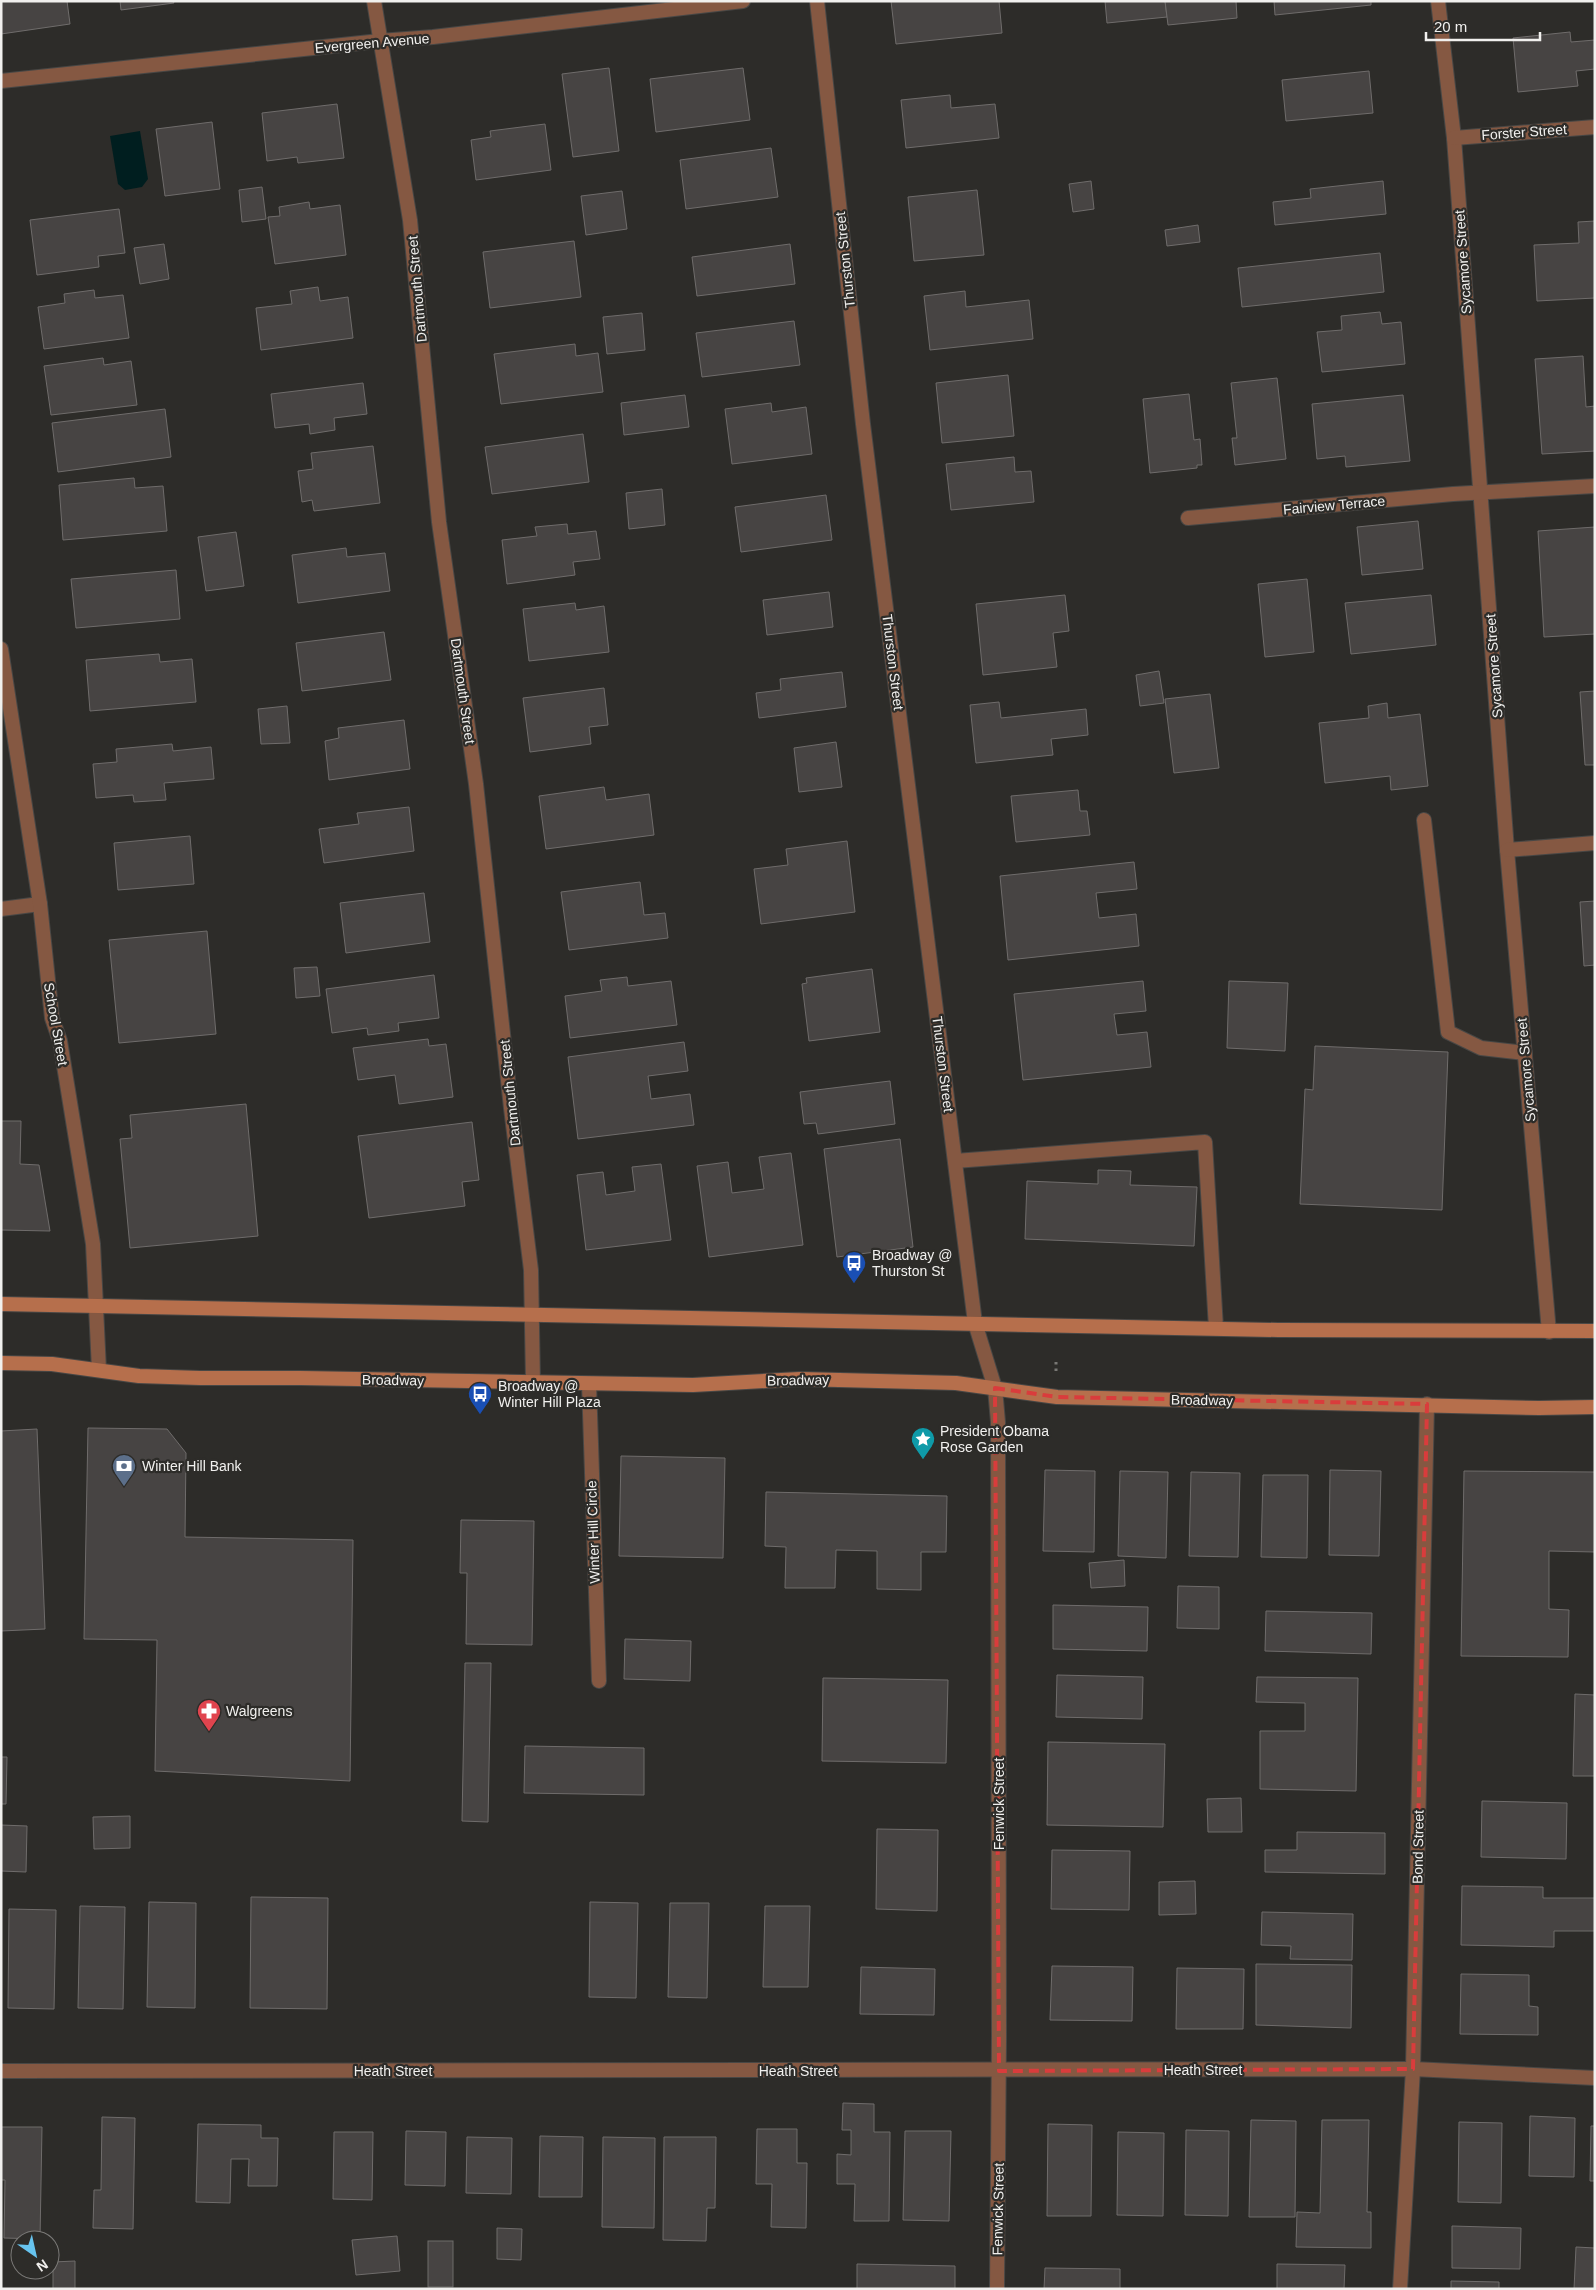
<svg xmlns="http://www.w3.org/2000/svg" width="1596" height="2290" font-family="Helvetica,sans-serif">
<rect width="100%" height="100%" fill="#2d2c29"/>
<path fill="#001e1f" d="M140 131 148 179 142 187 125 190 118 184 110 136Z"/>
<g fill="#474443" stroke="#6f6c6b">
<path d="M1 1H67L70 24 1 34Z"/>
<path d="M120 1H173L174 3 121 10Z"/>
<path d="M891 1H999L1002 33 896 44Z"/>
<path d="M1105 1H1165L1167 17 1107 23Z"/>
<path d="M1165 1H1236L1237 18 1168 25Z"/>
<path d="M1274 1H1371V5L1275 15Z"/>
<path d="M1570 32 1571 42 1595 40V69L1576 71 1578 86 1518 92 1513 38Z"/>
<path d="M609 68 619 151 573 157 562 74Z"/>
<path d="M743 68 750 120 656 132 650 79Z"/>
<path d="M1369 71 1373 113 1286 121 1282 80Z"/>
<path d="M950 95 951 108 995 104 999 138 906 148 901 100Z"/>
<path d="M337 104 344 158 298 163 297 157 267 161 262 113Z"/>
<path d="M212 122 220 189 165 196 156 129Z"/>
<path d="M545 124 551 170 476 180 471 140 491 137 490 131Z"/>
<path d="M771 148 778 197 686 209 680 160Z"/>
<path d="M1091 181 1094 209 1073 212 1069 184Z"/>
<path d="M1383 181 1386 214 1275 225 1273 202 1311 198 1310 189Z"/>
<path d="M262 187 266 219 242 222 239 190Z"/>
<path d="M977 190 984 255 914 261 908 197Z"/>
<path d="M622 191 627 229 586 235 581 196Z"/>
<path d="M309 202 310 209 340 205 346 255 275 264 268 217 280 216 279 207Z"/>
<path d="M119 209 125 253 98 256 99 267 37 275 30 220Z"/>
<path d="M1595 221V298L1537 301 1534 245 1579 243 1578 222Z"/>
<path d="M1198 225 1200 242 1167 246 1165 230Z"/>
<path d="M574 241 581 297 490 308 483 252Z"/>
<path d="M164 244 169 279 140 284 134 248Z"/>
<path d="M790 244 795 284 697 296 692 257Z"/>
<path d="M1380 253 1384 292 1242 307 1238 268Z"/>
<path d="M318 287 320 301 348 297 353 338 261 350 256 308 292 304 290 291Z"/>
<path d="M94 290 95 298 123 295 129 338 44 349 38 307 65 303 64 294Z"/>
<path d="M965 291 966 307 1029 300 1033 339 930 350 924 296Z"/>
<path d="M1380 312 1382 324 1401 322 1405 364 1322 372 1317 332 1342 330 1341 316Z"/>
<path d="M642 313 645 350 607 354 603 317Z"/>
<path d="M794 321 800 365 702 377 696 333Z"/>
<path d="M575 344 576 356 598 353 603 392 501 404 494 354Z"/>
<path d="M1583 356 1586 407 1595 406V451L1542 454 1535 359Z"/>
<path d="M103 358 104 365 131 361 137 405 51 415 44 366Z"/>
<path d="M1008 375 1014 436 942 443 936 383Z"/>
<path d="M1277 378 1286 459 1235 465 1232 438H1237L1231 383Z"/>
<path d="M363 383 367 414 334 418 335 430 310 434 309 424 275 428 271 394Z"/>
<path d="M1189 394 1194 440 1200 439 1202 465H1197V468L1150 473 1143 399Z"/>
<path d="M685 395 689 427 624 435 621 403Z"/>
<path d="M1403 395 1410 461 1346 467 1345 456 1317 459 1312 404Z"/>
<path d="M771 403 772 412 806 407 812 454 732 464 725 409Z"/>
<path d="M165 409 171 457 58 472 52 423Z"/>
<path d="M583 434 589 482 492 494 485 447Z"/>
<path d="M373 446 380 503 314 511 312 500 302 502 298 471 313 469 311 453Z"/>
<path d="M1014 457 1015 472 1031 471 1034 502 951 510 946 464Z"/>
<path d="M134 478 135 488 163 486 167 531 63 540 59 485Z"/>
<path d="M662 489 665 525 629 529 626 493Z"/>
<path d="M826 495 832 540 741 552 735 507Z"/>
<path d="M1418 521 1423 569 1362 575 1357 527Z"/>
<path d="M567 524 568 534 596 531 600 559 573 562 575 575 507 584 502 540 537 536 535 527Z"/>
<path d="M1595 527V634L1544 637 1538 531Z"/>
<path d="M236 532 244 586 206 591 198 537Z"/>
<path d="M346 548 347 557 385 553 390 591 298 603 292 555Z"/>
<path d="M176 570 180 619 76 628 71 579Z"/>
<path d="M1307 579 1314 652 1265 657 1258 584Z"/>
<path d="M829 592 833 627 767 635 763 600Z"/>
<path d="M1065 595 1069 631 1053 633 1057 667 983 675 976 604Z"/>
<path d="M1431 595 1436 645 1351 654 1345 603Z"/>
<path d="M575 603 576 610 604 606 609 652 529 661 523 609Z"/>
<path d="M384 632 391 680 302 691 296 643Z"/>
<path d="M159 654 160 662 192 659 196 702 90 711 86 660Z"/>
<path d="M1159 671 1164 703 1140 706 1136 675Z"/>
<path d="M842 672 846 707 759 718 756 693 781 690 780 679Z"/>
<path d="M604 688 608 725 589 727 591 744 530 752 523 698Z"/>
<path d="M1595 691V765H1585L1580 692Z"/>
<path d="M1210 694 1219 768 1174 773 1165 699Z"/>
<path d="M999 702 1001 718 1086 709 1088 735 1051 739 1053 755 976 763 970 705Z"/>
<path d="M1387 703 1388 718 1420 714 1428 786 1391 790 1390 776 1325 783 1319 723 1369 718 1368 706Z"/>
<path d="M287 706 290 743 261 744 258 709Z"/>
<path d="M404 720 410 769 329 780 325 741 339 738 338 728Z"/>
<path d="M836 742 842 787 799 792 794 748Z"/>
<path d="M172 744 173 751 211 747 214 779 164 783 166 800 134 802 133 795 96 798 93 764 117 762 116 749Z"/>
<path d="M604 787 606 800 649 794 654 835 546 849 539 796Z"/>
<path d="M1078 790 1080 811H1087L1090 835 1016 842 1011 796Z"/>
<path d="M409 807 414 851 324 863 319 829 359 824 357 813Z"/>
<path d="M190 836 194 884 118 890 114 843Z"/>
<path d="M847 841 855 912 761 924 754 869 788 865 786 849Z"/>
<path d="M1134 862 1137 889 1096 893 1099 918 1136 914 1139 946 1008 960 1000 876Z"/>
<path d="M640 882 644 915 665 913 668 938 569 950 561 892Z"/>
<path d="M424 893 430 942 346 953 340 903Z"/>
<path d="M1595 901V965L1584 966 1580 902Z"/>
<path d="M207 931 216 1034 119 1043 109 940Z"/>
<path d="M317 967 320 996 296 998 294 968Z"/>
<path d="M872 969 880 1032 809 1041 802 984 807 983 806 978Z"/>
<path d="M434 975 439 1018 398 1023 399 1031 368 1035 367 1028 332 1033 326 989Z"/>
<path d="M627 977 628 986 671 981 677 1025 570 1038 565 996 602 991 600 980Z"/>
<path d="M1143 981 1146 1011 1114 1014 1117 1035 1147 1032 1151 1067 1023 1080 1014 994Z"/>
<path d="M1229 981 1288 983 1285 1051 1227 1048Z"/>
<path d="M428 1039 429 1046 446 1044 453 1097 399 1104 395 1075 358 1080 353 1048Z"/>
<path d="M684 1042 688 1071 648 1076 651 1099 690 1094 694 1125 578 1139 568 1057Z"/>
<path d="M1315 1046 1448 1052 1442 1210 1300 1204 1305 1089 1313 1090Z"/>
<path d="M890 1081 895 1124 818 1134 816 1123 804 1124 800 1092Z"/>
<path d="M246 1104 258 1236 130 1248 120 1139 132 1138 130 1115Z"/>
<path d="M1 1121H21L20 1164 39 1165 50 1231 1 1230Z"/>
<path d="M472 1122 479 1180 462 1182 465 1206 369 1218 358 1136Z"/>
<path d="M900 1139 913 1247 837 1257 824 1149Z"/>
<path d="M791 1153 803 1245 709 1257 697 1166 728 1162 732 1193 764 1189 759 1157Z"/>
<path d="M661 1164 671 1240 586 1250 577 1175 603 1172 606 1195 635 1191 632 1167Z"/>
<path d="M1098 1170 1131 1171 1130 1185 1197 1187 1194 1246 1025 1239 1027 1181 1098 1184Z"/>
<path d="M88 1428 167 1429 186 1453 185 1537 353 1540 350 1781 155 1771 157 1640 84 1639Z"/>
<path d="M37 1429 45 1629 1 1631V1431Z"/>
<path d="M621 1456 725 1458 723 1558 619 1556Z"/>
<path d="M1045 1470 1095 1471 1094 1552 1043 1551Z"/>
<path d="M1330 1470 1381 1471 1379 1556 1329 1555Z"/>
<path d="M1120 1471 1168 1472 1166 1558 1118 1556Z"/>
<path d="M1464 1471 1595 1472V1552L1549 1551V1609L1569 1610 1568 1657 1461 1656Z"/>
<path d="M1191 1472 1240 1473 1238 1557 1189 1556Z"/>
<path d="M1263 1475H1308L1307 1558 1261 1557Z"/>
<path d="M766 1492 947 1496 946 1552H921V1590L877 1589V1551L836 1550 835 1588H785L786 1547 765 1546Z"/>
<path d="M461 1520 534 1521 532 1645 466 1644 467 1573H460Z"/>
<path d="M1124 1560 1125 1586 1091 1588 1089 1563Z"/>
<path d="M1178 1586 1219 1587V1629L1177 1628Z"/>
<path d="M1053 1605 1148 1607 1147 1651 1053 1649Z"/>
<path d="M1266 1611 1372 1613 1371 1654 1265 1651Z"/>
<path d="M625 1639 691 1641 690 1681 624 1679Z"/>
<path d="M465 1663H491L488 1822 462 1821Z"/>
<path d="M1057 1675 1143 1677 1142 1719 1056 1717Z"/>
<path d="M1257 1677 1358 1678 1356 1791 1260 1789V1731H1305V1703L1256 1702Z"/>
<path d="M823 1678 948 1680 946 1763 822 1761Z"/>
<path d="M1575 1694 1595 1695V1776H1573Z"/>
<path d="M1048 1742 1165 1744 1163 1827 1047 1825Z"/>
<path d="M525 1746 644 1748V1795L524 1793Z"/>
<path d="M1 1757H7L6 1804H1Z"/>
<path d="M1241 1798 1242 1832H1208L1207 1799Z"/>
<path d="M1482 1801 1567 1803 1566 1859 1481 1857Z"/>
<path d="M130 1816V1848L94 1849 93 1817Z"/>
<path d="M1 1825 27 1826 26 1872 1 1871Z"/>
<path d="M877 1829 938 1830 937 1911 876 1909Z"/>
<path d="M1297 1832 1385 1833V1874L1265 1872V1850H1297Z"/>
<path d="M1052 1850 1130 1851 1129 1910 1051 1909Z"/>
<path d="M1195 1881 1196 1914 1159 1915V1882Z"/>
<path d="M1462 1886 1543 1887V1898H1595V1931H1554V1947L1461 1945Z"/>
<path d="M251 1897 328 1898 327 2009 250 2008Z"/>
<path d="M149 1902 196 1903 195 2008 147 2007Z"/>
<path d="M590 1902 638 1903 636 1998 589 1997Z"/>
<path d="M670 1903H709L707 1998 668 1997Z"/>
<path d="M80 1906 125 1907 123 2009 78 2008Z"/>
<path d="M765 1906H810L808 1987H763Z"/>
<path d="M9 1909 56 1910 54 2009 8 2008Z"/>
<path d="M1262 1912 1353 1914 1352 1960 1290 1959 1291 1946 1261 1945Z"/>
<path d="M1256 1964 1352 1965 1351 2028 1256 2025Z"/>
<path d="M1052 1966 1133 1967 1132 2021 1050 2020Z"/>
<path d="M861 1967 935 1969 934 2015 860 2014Z"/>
<path d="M1177 1968 1244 1969 1243 2029H1176Z"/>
<path d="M1461 1974 1529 1975V2006L1538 2007V2035L1460 2034Z"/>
<path d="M843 2103 874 2104V2132H890L889 2221H854L855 2184H837V2154L851 2155V2130H842Z"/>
<path d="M1530 2116 1575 2118 1574 2177 1529 2176Z"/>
<path d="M102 2117 135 2118 133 2229 93 2228 94 2190H101Z"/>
<path d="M1251 2120 1296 2121 1295 2217H1249Z"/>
<path d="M1322 2120H1369L1367 2212H1371V2248L1296 2247 1297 2212 1320 2213Z"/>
<path d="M1459 2122 1502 2123 1501 2203 1458 2202Z"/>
<path d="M198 2124 261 2125V2138H278L277 2186H248L249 2159H231L230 2203 196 2202Z"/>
<path d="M1048 2124 1092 2125 1091 2216H1047Z"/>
<path d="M1591 2126H1595V2181H1590Z"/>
<path d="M1 2127H42L40 2239 4 2238 5 2180H1Z"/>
<path d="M757 2129H797V2163H807L806 2228 771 2227 772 2184H756Z"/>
<path d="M1186 2130 1229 2131 1228 2216 1185 2215Z"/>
<path d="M406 2131 446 2132 445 2186 405 2185Z"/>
<path d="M905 2131H951L949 2221 903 2220Z"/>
<path d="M334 2132H373L372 2200 333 2199Z"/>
<path d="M1118 2132 1164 2133 1163 2216 1117 2215Z"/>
<path d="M540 2136 583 2137 582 2197H539Z"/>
<path d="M467 2137 512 2138 511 2194 466 2193Z"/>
<path d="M603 2137 655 2138 654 2228 602 2227Z"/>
<path d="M664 2137H716L715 2208H707L706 2241 663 2240Z"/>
<path d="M1452 2226 1521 2228 1520 2269 1452 2268Z"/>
<path d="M497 2228 522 2229 521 2260 497 2259Z"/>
<path d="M397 2236 400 2271 356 2275 352 2240Z"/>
<rect x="428" y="2241" width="25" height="46"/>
<path d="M1576 2247 1595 2248V2289H1574Z"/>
<path d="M75 2261V2289H53V2262Z"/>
<path d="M857 2264 955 2266V2289H857Z"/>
<path d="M1277 2264 1345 2265 1344 2289H1277Z"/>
<path d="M1045 2268 1120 2269V2289H1044Z"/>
<path d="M1451 2281 1499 2282V2289H1451Z"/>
</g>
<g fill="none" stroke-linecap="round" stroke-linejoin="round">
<g stroke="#484745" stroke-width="16">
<g id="service">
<path d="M1424 820 1448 1032 1481 1048 1525 1053"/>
<path d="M955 1161 1205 1142 1216 1328"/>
<path d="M589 1384 599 1681"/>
</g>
</g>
<g stroke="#484745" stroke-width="16">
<g id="minor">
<path d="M374 1 410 220 439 522 476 784 511 1108 531 1270 533 1383"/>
<path d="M817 1 863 424 975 1323 995 1388 998 1422 999 2036 997 2289"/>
<path d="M1438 1 1454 138 1507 850 1549 1332"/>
<path d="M1 81 380 41 433 37 743 1"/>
<path d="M1454 138 1595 127"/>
<path d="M1188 518 1453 494 1595 486"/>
<path d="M1507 850 1595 843"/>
<path d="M1 909 40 904"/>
<path d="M1 2071 1413 2069 1595 2078"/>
<path d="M1400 2289 1413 2069 1427 1404"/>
</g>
</g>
<g stroke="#484745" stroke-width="16">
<path id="tertiary" d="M1 649 40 904 52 1018 60 1041 93 1244 99 1370"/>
</g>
<g stroke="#484745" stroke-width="16">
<g id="secondary">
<path d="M1 1304 1278 1330 1595 1331"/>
<path d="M1 1363 52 1364 139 1376 200 1378H301L693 1385 800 1379 956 1383 1057 1397 1539 1408 1595 1407"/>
</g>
</g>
<path stroke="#797875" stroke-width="3" stroke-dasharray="2.5 4" stroke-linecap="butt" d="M1056 1362V1371"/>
<use href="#service" stroke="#855842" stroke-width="14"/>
<use href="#minor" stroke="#855842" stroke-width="14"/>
<use href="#tertiary" stroke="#855842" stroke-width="14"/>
<use href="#secondary" stroke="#b66f4c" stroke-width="14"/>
</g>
<path fill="none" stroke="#d93c3c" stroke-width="4" stroke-dasharray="10 6" stroke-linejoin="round" d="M995 1388 1057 1397 1427 1404 1413 2069 999 2071Z"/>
<defs>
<g id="bus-pin" transform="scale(1.25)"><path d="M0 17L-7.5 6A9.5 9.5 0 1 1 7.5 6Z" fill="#1a4fb4" stroke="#2d2c29"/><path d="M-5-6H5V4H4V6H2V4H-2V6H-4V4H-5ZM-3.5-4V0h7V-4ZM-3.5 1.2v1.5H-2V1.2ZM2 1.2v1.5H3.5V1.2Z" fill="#fff"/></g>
<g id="sight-pin" transform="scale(1.25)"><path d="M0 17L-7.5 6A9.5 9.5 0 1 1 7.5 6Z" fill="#0f9aa8" stroke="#2d2c29"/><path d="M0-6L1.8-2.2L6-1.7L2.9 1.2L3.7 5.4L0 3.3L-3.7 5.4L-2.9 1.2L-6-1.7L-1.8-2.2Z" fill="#fff"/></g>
<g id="bank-pin" transform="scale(1.25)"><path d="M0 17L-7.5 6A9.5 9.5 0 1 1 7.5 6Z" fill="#5c6f8a" stroke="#2d2c29"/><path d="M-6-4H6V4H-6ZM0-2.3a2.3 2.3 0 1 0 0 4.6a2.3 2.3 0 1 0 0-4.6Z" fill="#fff"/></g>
<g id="pharmacy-pin" transform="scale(1.25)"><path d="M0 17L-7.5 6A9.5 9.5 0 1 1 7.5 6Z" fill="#e0444e" stroke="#2d2c29"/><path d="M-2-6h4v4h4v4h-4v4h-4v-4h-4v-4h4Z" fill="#fff"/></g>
</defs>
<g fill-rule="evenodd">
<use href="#bus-pin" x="854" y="1263"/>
<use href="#bus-pin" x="480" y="1394"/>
<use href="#sight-pin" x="923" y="1439"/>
<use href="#bank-pin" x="124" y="1466"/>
<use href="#pharmacy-pin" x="209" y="1711"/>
</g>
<g text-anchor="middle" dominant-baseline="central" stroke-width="4.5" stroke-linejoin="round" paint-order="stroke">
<g font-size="14" fill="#f1f0ee" stroke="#2d2c29">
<text transform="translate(372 43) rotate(-5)">Evergreen Avenue</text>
<text transform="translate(1524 132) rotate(-4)">Forster Street</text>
<text transform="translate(845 260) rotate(-96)">Thurston Street</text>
<text transform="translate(1463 262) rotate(-94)">Sycamore Street</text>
<text transform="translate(417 289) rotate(-95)">Dartmouth Street</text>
<text transform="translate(1334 505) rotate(-5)">Fairview Terrace</text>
<text transform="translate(893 662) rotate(83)">Thurston Street</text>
<text transform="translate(1494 666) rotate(-94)">Sycamore Street</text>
<text transform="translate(463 691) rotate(82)">Dartmouth Street</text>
<text transform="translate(56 1024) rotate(80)">School Street</text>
<text transform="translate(943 1064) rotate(83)">Thurston Street</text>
<text transform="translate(1526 1070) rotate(-95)">Sycamore Street</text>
<text transform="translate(510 1093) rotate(-96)">Dartmouth Street</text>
<text transform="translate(393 1380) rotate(1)">Broadway</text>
<text transform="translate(798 1380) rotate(-1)">Broadway</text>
<text transform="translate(1202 1400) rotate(1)">Broadway</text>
<text transform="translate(593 1532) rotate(-92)">Winter Hill Circle</text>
<text transform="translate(999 1804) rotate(-90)">Fenwick Street</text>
<text transform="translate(1418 1847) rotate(-89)">Bond Street</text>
<text x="1203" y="2070">Heath Street</text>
<text x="393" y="2071">Heath Street</text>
<text x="798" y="2071">Heath Street</text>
<text transform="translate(998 2209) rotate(-89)">Fenwick Street</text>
</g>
<g font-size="14" fill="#f1f0ee" stroke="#2d2c29" text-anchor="start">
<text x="872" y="1255">Broadway @<tspan x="872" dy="16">Thurston St</tspan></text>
<text x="498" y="1386">Broadway @<tspan x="498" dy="16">Winter Hill Plaza</tspan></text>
<text x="940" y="1431">President Obama<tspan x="940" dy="16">Rose Garden</tspan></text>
<text x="142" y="1466">Winter Hill Bank</text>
<text x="226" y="1711">Walgreens</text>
</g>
</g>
<rect width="1596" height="2290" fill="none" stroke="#f1f0ee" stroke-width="5"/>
<g transform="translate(35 2255) rotate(146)"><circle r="24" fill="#2d2c29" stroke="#7b7a78"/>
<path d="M0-4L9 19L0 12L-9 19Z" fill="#67c4ef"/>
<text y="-8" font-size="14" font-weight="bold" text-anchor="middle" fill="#f1f0ee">N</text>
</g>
<path d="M1426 32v8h114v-8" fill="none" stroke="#f1f0ee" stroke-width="2.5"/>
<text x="1434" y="32" font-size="15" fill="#f1f0ee" stroke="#2d2c29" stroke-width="4" paint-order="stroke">20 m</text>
</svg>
